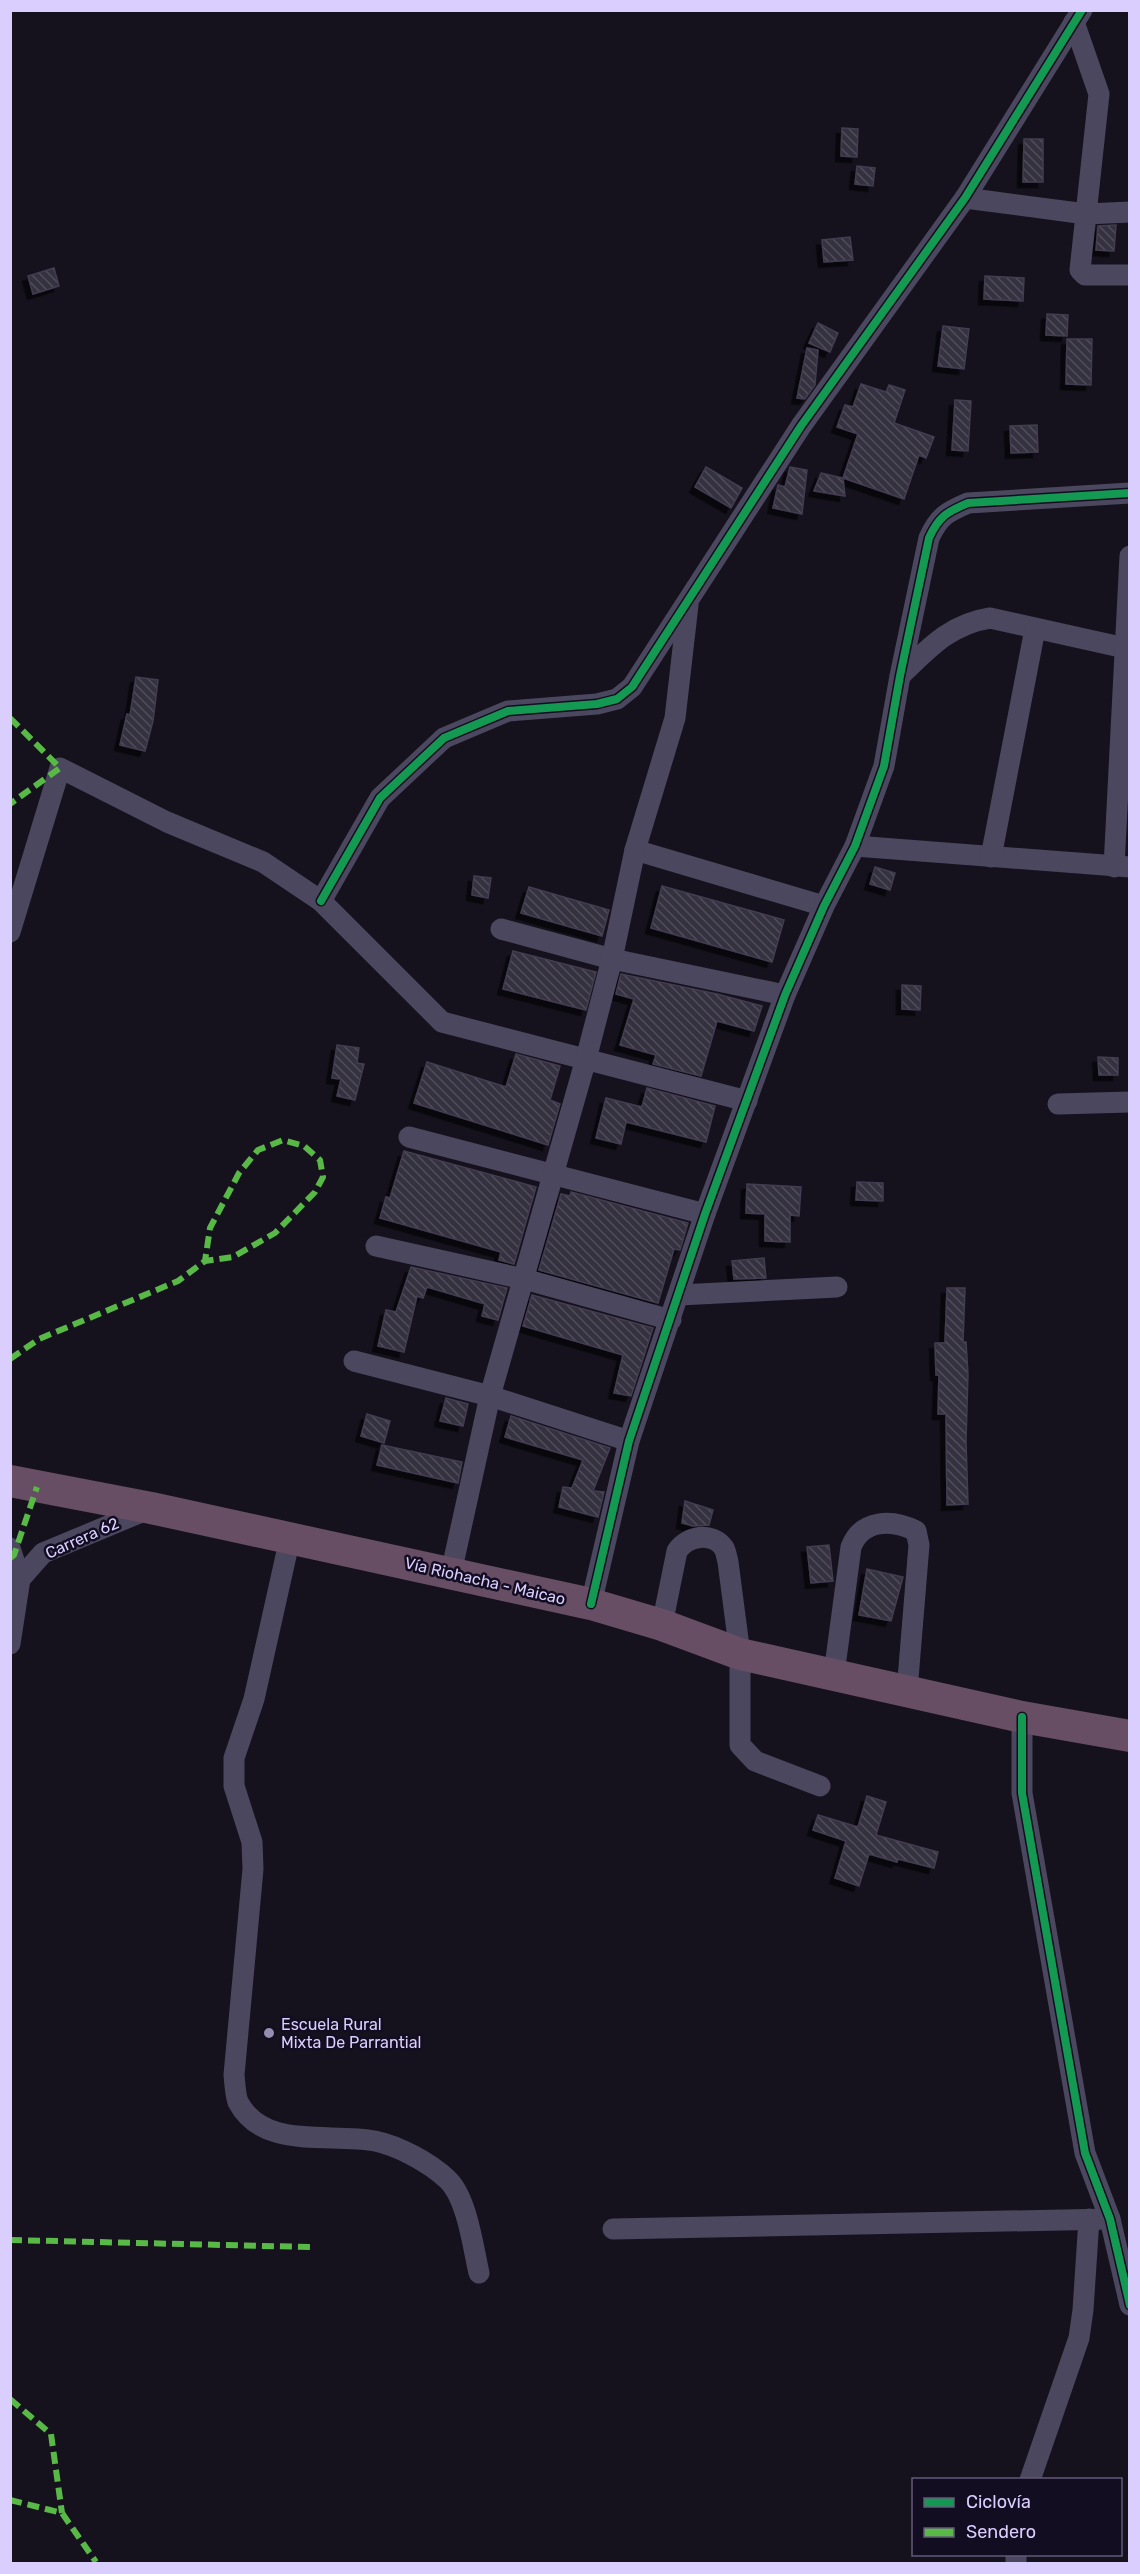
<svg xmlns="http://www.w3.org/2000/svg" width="1140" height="2574" font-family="Rubik,sans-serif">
<defs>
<pattern id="building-back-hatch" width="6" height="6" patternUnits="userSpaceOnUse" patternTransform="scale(1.5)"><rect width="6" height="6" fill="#34303f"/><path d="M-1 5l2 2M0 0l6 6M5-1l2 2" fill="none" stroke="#514d5c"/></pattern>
<filter id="shadow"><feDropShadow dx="-5.5" dy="5.5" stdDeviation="0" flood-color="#0009"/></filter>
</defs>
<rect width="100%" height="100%" fill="#15121d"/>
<g fill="url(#building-back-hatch)" stroke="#433c51" stroke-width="1.5" filter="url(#shadow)">
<path d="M842 128 858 129 857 157 841 156Z"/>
<path d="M1024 139H1043V182H1023Z"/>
<path d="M857 166 875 168 873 186 855 184Z"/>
<path d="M1116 225 1114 251 1096 250 1098 226Z"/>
<path d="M850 237 853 260 824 262 822 240Z"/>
<path d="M54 268 59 286 33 294 28 276Z"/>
<path d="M985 276 1024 278 1023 301 984 299Z"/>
<path d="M1047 314 1068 315 1067 336 1046 335Z"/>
<path d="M818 323 838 333 830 352 809 343Z"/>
<path d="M943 326 969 329 964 369 938 366Z"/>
<path d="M1067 339H1092L1091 385 1066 384Z"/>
<path d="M807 348 818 350 815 385 805 399 797 398Z"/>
<path d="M861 384 886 392 889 385 905 390 894 423 934 437 926 458 919 455 904 499 843 478 858 434 837 427 845 405 853 407Z"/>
<path d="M955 400 971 401 968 451 952 450Z"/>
<path d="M1037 425 1038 452 1011 453 1010 426Z"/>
<path d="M706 467 742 488 731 508 695 487Z"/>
<path d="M790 467 807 470 802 514 773 508 778 485 785 487Z"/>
<path d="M821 473 843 478 845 496 814 491Z"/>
<path d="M136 677 158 680 153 721 145 751 120 745 127 714 130 715Z"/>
<path d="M875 867 895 873 890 890 870 884Z"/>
<path d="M474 876 491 878 488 898 472 895Z"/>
<path d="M662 886 784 920 772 962 651 928Z"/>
<path d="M529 887 609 910 602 936 521 913Z"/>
<path d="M513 951 596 972 586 1010 503 989Z"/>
<path d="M621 974 717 994 762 1006 754 1031 717 1021 701 1076 653 1064 656 1055 620 1045 634 999 616 994Z"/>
<path d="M902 985 921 986 920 1010 902 1009Z"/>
<path d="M337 1045 359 1048 357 1063 364 1064 355 1100 337 1096 341 1079 332 1078Z"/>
<path d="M516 1054 560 1066 550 1100 560 1104 548 1145 414 1103 427 1062 506 1087Z"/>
<path d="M1098 1057 1118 1058V1075H1099Z"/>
<path d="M647 1088 715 1106 706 1142 626 1122 621 1144 596 1138 606 1098 642 1107Z"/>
<path d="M404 1151 536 1187 514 1264 499 1260 501 1252 380 1218 386 1197 390 1198Z"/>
<path d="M857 1182 883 1183V1201L856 1200Z"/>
<path d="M747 1184 801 1187 799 1216 790 1215V1242L765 1241V1214L746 1213Z"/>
<path d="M571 1192 688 1223 680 1250 674 1249 658 1303 539 1270 561 1194 570 1196Z"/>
<path d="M764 1258 766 1278 734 1279 732 1261Z"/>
<path d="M411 1267 507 1288 498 1320 482 1316 485 1304 427 1287 423 1298 417 1296 404 1352 378 1346 386 1310 396 1312Z"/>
<path d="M947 1288H965L963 1342H966L968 1374 966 1441 968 1504 947 1505 946 1414H938L939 1375H936L935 1343H945Z"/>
<path d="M532 1295 653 1328 631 1396 614 1393 623 1355 523 1326Z"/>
<path d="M446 1398 468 1404 463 1426 440 1421Z"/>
<path d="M367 1414 390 1421 384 1443 361 1436Z"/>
<path d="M511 1416 610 1448 593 1491 604 1492 598 1517 559 1507 563 1487 572 1488 583 1460 505 1437Z"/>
<path d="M382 1445 462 1462 458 1483 377 1465Z"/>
<path d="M685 1501 713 1510 709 1525 693 1526 682 1523Z"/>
<path d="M829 1545 833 1581 811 1583 807 1547Z"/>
<path d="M867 1569 903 1577 891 1621 859 1615Z"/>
<path d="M867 1796 886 1802 876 1835 938 1852 934 1868 898 1859 897 1862 869 1854 859 1886 835 1878 846 1841 813 1830 818 1815 858 1827Z"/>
</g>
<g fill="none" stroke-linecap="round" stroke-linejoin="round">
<g stroke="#4b475e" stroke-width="21">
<path d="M1074 22 1099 94 1080 270 1085 275H1130"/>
<path d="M965 198 1086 214 1130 212"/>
<path d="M900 676C928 649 950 624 990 618L1125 648"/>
<path d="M855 846 1130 867"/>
<path d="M635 850 824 906"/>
<path d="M991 857 1035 629"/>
<path d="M1114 867 1130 556"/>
<path d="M321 901 380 798 444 738 508 711 597 704 617 699 632 687 801 426 965 198 1082 10"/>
<path d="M501 929 612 959 785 995"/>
<path d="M10 932 60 768 167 822 263 862 321 901 442 1022 747 1101"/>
<path d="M1058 1104 1130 1102"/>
<path d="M409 1137 705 1214"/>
<path d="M376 1246 524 1279 671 1320"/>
<path d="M679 1295 837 1287"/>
<path d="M354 1361 490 1396 629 1441"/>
<path d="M290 1538 254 1699 234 1758V1786L252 1842 253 1869 234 2075C235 2083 235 2094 238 2102 264 2151 330 2132 375 2141 399 2146 430 2163 447 2179 467 2197 473 2247 479 2273"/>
<path d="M10 1548 20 1579 10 1644"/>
<path d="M451 1573 490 1396 586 1059 612 959 635 850 675 718 688 605"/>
<path d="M20 1579 43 1553 151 1508"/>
<path d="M591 1604 629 1441 705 1214 785 995 824 906 855 846 884 766 900 676 929 538C939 516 947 512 968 503L1130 493"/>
<path d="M662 1625 677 1551C687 1536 712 1531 724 1548 726 1552 727 1558 728 1562L740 1654V1745L755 1761 820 1786"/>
<path d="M834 1674 851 1547C862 1519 892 1519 916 1531L919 1545 907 1691"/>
<path d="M1022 1717V1793L1085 2153 1110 2219 1130 2305"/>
<path d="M613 2229 1110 2219"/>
<path d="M1030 2480 1079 2338 1083 2310 1089 2219"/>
<path d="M1016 2564V2554"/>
</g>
<path stroke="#674e64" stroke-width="32" d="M10 1481 151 1508 591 1604 662 1625 740 1654 1022 1717 1130 1736"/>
<g stroke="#58b947" stroke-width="6" stroke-dasharray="12 6" stroke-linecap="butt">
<path d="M10 718 60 768 10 804"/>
<path d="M10 1359 39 1339 178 1281 205 1261 233 1257 275 1233 315 1192 323 1177 320 1160 304 1146 283 1140 258 1150 239 1173 210 1228 205 1261"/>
<path d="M10 1558 14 1555 37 1487"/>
<path d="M10 2240 310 2247"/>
<path d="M10 2399 51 2434 62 2513"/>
<path d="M10 2500 62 2513 96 2562"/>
</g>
<g stroke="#130d22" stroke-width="11">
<g id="cycleway">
<path d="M321 901 380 798 444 738 508 711 597 704 617 699 632 687 801 426 965 198 1082 10"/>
<path d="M591 1604 629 1441 705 1214 785 995 824 906 855 846 884 766 900 676 929 538C939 516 947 512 968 503L1130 493"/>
<path d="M1022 1717V1793L1085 2153 1110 2219 1130 2305"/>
</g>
</g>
<use href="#cycleway" stroke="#139951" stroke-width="8"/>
</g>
<circle fill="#958cb0" stroke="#130d22" stroke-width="2" cx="269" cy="2033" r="6"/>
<g text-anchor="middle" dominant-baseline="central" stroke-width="5" stroke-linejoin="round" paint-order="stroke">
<g font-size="16" fill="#daceff" stroke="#130d22">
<text transform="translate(82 1538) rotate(-24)">Carrera 62</text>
<text transform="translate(485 1581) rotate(13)">Vía Riohacha - Maicao</text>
</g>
<g font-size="16" fill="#daceff" stroke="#130d22" text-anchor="start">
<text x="281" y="2024">Escuela Rural<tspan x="281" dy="18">Mixta De Parrantial</tspan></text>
</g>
</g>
<rect width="1140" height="2574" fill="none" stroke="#daceff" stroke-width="24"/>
<rect x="912" y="2478" width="210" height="78" fill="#130d22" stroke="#635a7a" stroke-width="1.5"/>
<rect x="924" y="2498" width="30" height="9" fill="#139951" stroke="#635a7a" stroke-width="1.5"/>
<text x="966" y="2508" font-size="18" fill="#daceff">Ciclovía</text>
<rect x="924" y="2528" width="30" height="9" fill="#58b947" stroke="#635a7a" stroke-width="1.5"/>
<text x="966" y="2538" font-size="18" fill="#daceff">Sendero</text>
</svg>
